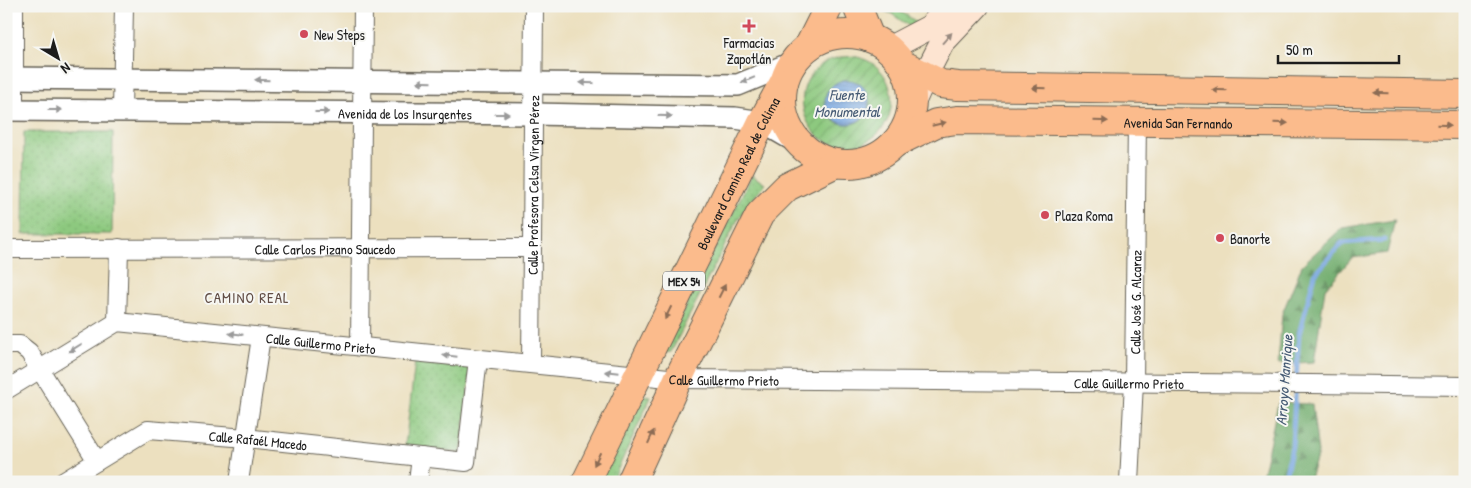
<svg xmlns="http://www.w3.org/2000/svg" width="1471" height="488" font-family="'Patrick Hand',sans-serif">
<defs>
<pattern id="grass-dots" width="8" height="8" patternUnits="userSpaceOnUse" patternTransform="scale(1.25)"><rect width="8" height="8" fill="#8dc97f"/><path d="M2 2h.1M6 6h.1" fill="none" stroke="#79ac6d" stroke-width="1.8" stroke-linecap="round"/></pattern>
<pattern id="forest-firs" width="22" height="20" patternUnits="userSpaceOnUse" patternTransform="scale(1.25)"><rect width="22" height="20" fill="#72ad6e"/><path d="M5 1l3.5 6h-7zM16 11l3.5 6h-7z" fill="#5d8c5a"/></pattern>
<pattern id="garden-furrows" width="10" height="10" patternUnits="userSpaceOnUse" patternTransform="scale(1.25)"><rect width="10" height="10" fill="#8dc97f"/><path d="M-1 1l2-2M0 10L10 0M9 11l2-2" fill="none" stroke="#79ac6d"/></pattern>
<pattern id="water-rules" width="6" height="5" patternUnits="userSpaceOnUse" patternTransform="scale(1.25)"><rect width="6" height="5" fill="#77a6e0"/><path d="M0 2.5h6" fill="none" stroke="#6186b5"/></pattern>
</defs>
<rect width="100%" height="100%" fill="#f6f6f2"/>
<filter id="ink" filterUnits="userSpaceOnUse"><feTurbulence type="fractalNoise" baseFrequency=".02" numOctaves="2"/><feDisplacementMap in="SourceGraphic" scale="10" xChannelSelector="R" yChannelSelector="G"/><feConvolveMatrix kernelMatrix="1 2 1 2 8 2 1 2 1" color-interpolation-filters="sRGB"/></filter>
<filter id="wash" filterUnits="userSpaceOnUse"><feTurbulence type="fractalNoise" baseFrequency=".0096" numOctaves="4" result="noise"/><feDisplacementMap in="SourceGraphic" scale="20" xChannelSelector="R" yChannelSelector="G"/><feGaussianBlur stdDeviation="1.12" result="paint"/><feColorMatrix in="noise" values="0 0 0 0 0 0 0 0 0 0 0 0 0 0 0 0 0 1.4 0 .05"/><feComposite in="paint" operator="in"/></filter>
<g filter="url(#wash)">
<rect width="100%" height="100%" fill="#ece0bf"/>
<g fill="url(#grass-dots)" stroke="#54724e">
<path d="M872 6H890L908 16 919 24 910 27 892 14Z"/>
<path d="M24 132H113L112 234H23Z"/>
<path d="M752 175 765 184 748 205 738 219 671 352 662 353Z"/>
<path d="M415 362 471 368 461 453 405 446Z"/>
<path d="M640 395 651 397 612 482H599Z"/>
</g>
<g fill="url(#forest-firs)" stroke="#476445">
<path d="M1395 220 1387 253 1352 258 1325 289 1314 362 1278 364 1282 314 1302 265 1342 228Z"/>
<path d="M1278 403 1312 404 1318 453 1309 482H1261Z"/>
</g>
<path fill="url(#garden-furrows)" stroke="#54724e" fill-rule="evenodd" d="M841 57C846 57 852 56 857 57 898 66 904 122 867 141 860 145 850 148 842 146 831 144 822 141 815 133 795 110 799 76 827 61 831 59 837 58 841 57ZM843 80C849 80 852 81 857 85 860 87 865 89 867 92 869 94 869 100 869 103 868 123 850 128 834 121L826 93C831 86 835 83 843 80Z"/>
<circle fill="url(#water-rules)" stroke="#4a617e" cx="847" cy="102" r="22"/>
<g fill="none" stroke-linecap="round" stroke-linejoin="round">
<path stroke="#77a6e0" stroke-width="5" d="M1284 482 1292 446 1299 334 1315 274 1342 243 1384 240"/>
</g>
</g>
<g filter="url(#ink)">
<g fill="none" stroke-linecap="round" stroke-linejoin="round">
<g stroke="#656155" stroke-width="20">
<g id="minor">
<path d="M14 110V6"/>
<path d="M122 111 124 6"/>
<path id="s1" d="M6 249 532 248"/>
<path d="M117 322 119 248"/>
<path d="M6 345H20L29 352 97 461"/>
<path d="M360 347 363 6"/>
<path id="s2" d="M531 364 534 6"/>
<path id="s3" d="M6 390 117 322 678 379 1311 384 1465 386"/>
<path id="s4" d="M63 482 148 430 246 438 466 462 478 359"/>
<path d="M239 482 261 337"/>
<path d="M418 482 421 457"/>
<path id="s5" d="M1129 482 1134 382 1137 121"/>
</g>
</g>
<g stroke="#656155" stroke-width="24">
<g id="tertiary">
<path d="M6 78 738 85 794 62"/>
<path id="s6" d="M6 110 533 114 735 118 762 122 798 143"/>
</g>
</g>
<g stroke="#656155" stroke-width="26">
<g id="secondary">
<path d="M888 49 930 27 950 6"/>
<path d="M912 105 925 76 942 43 977 6"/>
</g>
</g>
<g stroke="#656155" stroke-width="30">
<g id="primary">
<path d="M857 6 870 38"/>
<circle cx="847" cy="99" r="65"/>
<path d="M809 46 829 6"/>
<path d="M902 64 941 84 958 86 1465 94"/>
<path id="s7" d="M895 143 936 123 957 120 1465 125"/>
<path id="s8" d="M586 482 762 122 784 82"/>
<path d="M631 482 678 379 760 214 787 187 836 163"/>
</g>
</g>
<use href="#minor" stroke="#fff" stroke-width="18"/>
<use href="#tertiary" stroke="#fff" stroke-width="21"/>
<use href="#secondary" stroke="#fde4d1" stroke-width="24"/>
<use href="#primary" stroke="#fbbb8c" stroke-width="28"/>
</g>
<defs><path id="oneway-solid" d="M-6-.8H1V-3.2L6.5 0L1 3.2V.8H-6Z" transform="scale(1.25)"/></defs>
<use fill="#988a80" href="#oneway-solid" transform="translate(947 38) rotate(-48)"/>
<g fill="#999">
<use href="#oneway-solid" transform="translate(262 80) rotate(-179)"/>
<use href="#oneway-solid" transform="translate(748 80) rotate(158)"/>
<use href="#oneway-solid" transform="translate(424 82) rotate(-179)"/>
<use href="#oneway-solid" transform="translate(587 83) rotate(-179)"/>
<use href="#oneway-solid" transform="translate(55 110)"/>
<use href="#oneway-solid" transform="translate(322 112)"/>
<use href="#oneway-solid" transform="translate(502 114)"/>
<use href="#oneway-solid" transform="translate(665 116) rotate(1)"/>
<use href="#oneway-solid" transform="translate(236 334) rotate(-174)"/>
<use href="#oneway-solid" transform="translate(75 348) rotate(148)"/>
<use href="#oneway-solid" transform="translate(450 356) rotate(-174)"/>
<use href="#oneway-solid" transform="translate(612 372) rotate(-174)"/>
</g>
<g fill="#8c6c54">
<use href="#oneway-solid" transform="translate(1039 88) rotate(-179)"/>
<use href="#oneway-solid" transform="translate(1219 90) rotate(-179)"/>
<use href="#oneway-solid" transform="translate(1381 93) rotate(-179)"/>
<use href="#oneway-solid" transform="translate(1101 121) rotate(1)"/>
<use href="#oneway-solid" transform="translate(1281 123) rotate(1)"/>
<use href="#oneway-solid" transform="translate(939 124) rotate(-14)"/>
<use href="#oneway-solid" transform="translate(1444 125) rotate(1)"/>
<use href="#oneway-solid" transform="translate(722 291) rotate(-63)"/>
<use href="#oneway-solid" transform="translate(668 313) rotate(116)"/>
<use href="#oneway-solid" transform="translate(651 437) rotate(-66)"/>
<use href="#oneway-solid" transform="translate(597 459) rotate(116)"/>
</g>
</g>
<g fill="#d1495b" stroke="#f6f6f2" stroke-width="2">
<path d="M746.5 18.5h5v5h5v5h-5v5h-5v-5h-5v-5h5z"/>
<circle cx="304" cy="34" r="5"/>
<circle cx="1045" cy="215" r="5"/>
<circle cx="1220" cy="238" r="5"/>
</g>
<g text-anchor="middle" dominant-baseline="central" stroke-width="4" stroke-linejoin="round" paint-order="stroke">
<rect fill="#f6f6f2" stroke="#5d5d5c" stroke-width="1" x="663" y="271.5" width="42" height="19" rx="4"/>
<g font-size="12" font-weight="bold" fill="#1c1c1c">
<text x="684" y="281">MEX 54</text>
</g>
<g font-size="14" fill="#1c1c1c" stroke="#f6f6f2" text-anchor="start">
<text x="314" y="34">New Steps</text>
<text x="749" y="42" text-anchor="middle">Farmacias<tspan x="749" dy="16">Zapotlán</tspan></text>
<text x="1055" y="215">Plaza Roma</text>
<text x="1230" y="238">Banorte</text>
</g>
<g font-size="14" fill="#1c1c1c" stroke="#f6f6f2">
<text stroke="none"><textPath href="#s6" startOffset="399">Avenida de los Insurgentes</textPath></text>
<text stroke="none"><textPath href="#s7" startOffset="288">Avenida San Fernando</textPath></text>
<text stroke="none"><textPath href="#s8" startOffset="344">Boulevard Camino Real de Colima</textPath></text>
<text stroke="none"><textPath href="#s2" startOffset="179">Calle Profesora Celsa Virgen Pérez</textPath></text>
<text stroke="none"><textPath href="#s1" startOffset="319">Calle Carlos Pizano Saucedo</textPath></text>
<text stroke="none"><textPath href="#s5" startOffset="180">Calle José G. Alcaraz</textPath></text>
<text stroke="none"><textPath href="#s3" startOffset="335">Calle Guillermo Prieto</textPath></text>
<text stroke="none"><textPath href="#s3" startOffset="740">Calle Guillermo Prieto</textPath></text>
<text stroke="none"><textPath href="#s3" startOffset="1145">Calle Guillermo Prieto</textPath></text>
<text stroke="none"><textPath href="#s4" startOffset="210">Calle Rafaél Macedo</textPath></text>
</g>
<g font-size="15" font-style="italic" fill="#455a74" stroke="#f6f6f2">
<text x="847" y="94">Fuente<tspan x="847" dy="17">Monumental</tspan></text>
<text transform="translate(1284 380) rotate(-86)">Arroyo Manrique</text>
</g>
<g font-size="15" letter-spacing="1" fill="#614d45" stroke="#f6f6f2">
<text x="247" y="297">CAMINO REAL</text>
</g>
</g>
<rect width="1471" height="488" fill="none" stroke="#f6f6f2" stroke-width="25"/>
<g transform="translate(58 58) rotate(142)" stroke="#f6f6f2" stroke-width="4" paint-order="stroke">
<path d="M0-4L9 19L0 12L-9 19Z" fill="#1c1c1c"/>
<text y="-8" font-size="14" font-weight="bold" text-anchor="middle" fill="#1c1c1c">N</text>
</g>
<path d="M1278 55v8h121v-8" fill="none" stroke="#1c1c1c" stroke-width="2.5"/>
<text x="1286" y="55" font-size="15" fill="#1c1c1c" stroke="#f6f6f2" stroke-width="4" paint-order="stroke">50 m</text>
</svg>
